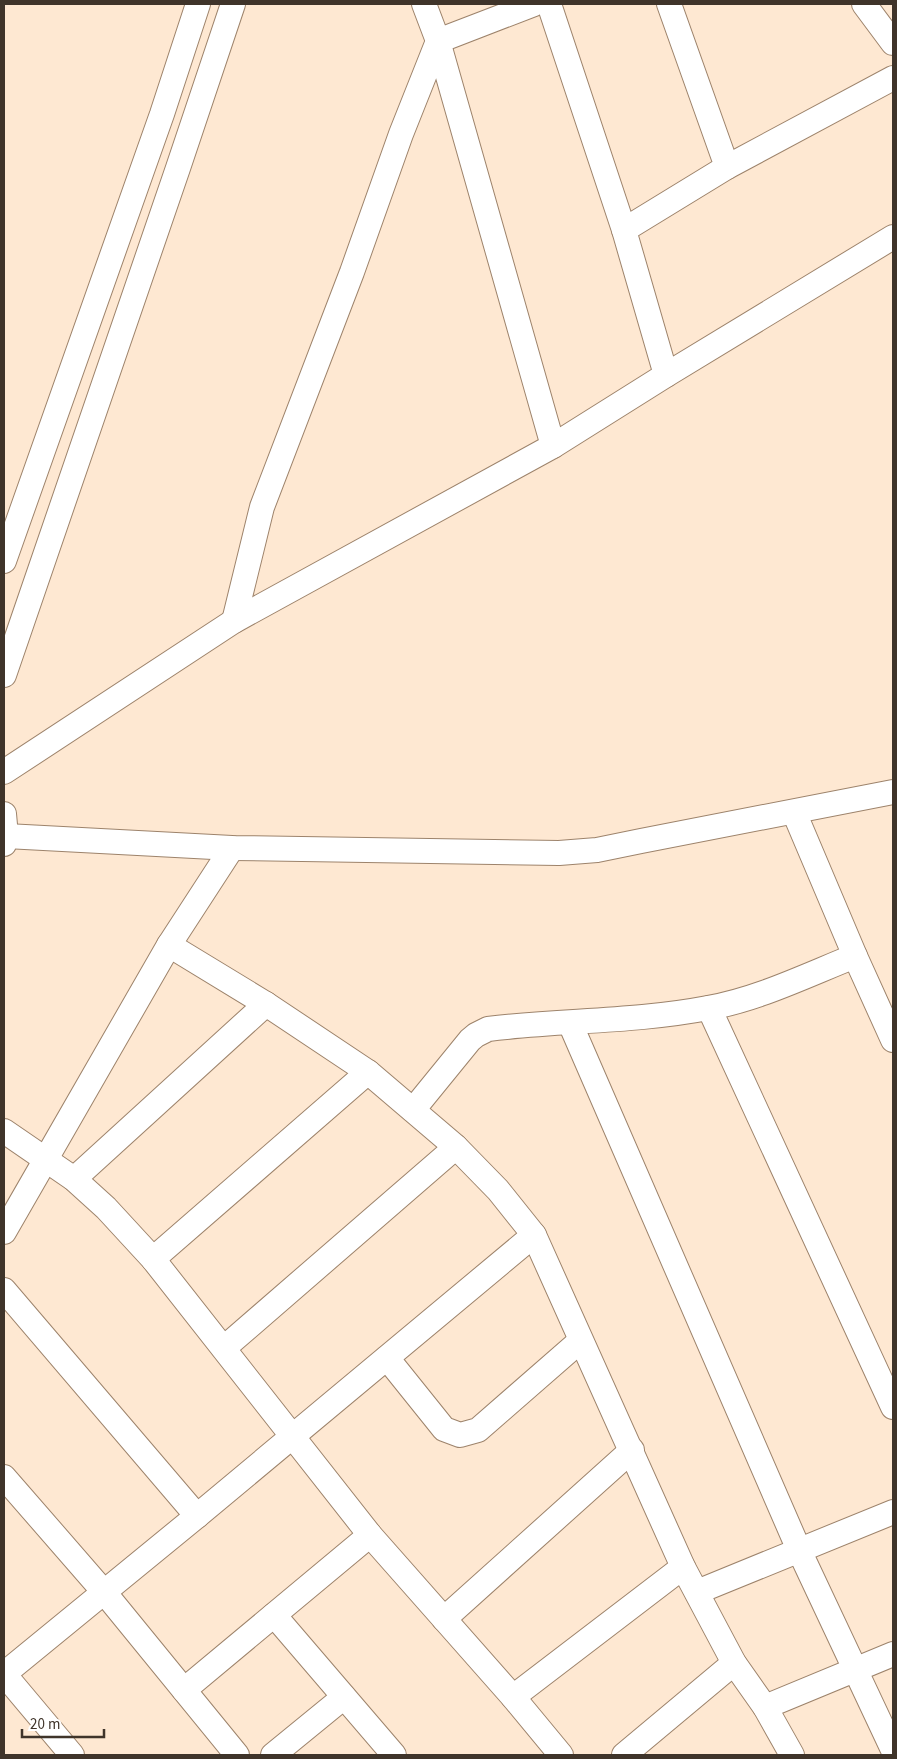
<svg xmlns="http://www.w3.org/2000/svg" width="897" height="1759" font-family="'Source Sans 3',sans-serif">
<rect width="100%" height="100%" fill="#fee8d2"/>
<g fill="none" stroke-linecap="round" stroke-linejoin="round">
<g stroke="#9d836b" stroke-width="26">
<g id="minor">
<path d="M424 4 438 41 553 446"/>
<path d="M549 4 624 230 666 375"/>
<path d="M864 4 893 43"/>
<path d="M727 167 893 78"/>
<path d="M624 230 727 167 669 4"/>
<path d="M4 561 162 114 198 4"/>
<path d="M234 621 262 507 352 272 401 134 438 41 534 4"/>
<path d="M4 675 178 168 233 4"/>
<path d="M4 772 234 621 553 446 666 375 893 237"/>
<path d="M794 812 855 956 893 1040"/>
<path d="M4 814 6 836 4 844"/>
<path d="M6 836 232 848 559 853 597 850 641 841 893 792"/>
<path d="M169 945 266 1004 368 1072 456 1147 498 1190 534 1235 683 1567 734 1663 765 1707 792 1755"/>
<path d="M709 1008 893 1407"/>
<path d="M570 1023 799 1550 893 1750"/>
<path d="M413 1110 470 1040 476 1035 488 1029C561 1020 635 1022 708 1008 759 999 807 975 855 956"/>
<path d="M4 1131 74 1179 106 1208 153 1259 370 1535 513 1697 561 1755"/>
<path d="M74 1179 266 1004"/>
<path d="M4 1232 169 945 232 848"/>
<path d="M153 1259 368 1072"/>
<path d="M4 1290 197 1516"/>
<path d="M224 1348 456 1147"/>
<path d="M387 1358 444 1429 460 1435 478 1430 580 1341"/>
<path d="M4 1477 104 1592 237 1755"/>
<path d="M697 1592 893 1512"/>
<path d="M274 1615 394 1755"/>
<path d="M444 1619 632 1450"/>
<path d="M4 1674 197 1516 534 1235"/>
<path d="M4 1674 72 1755"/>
<path d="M184 1690 370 1535"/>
<path d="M513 1697 683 1567"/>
<path d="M765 1707 893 1654"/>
<path d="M273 1755 344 1697"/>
<path d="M624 1755 734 1663"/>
</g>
</g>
<use href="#minor" stroke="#fff" stroke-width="24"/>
</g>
<rect width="897" height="1759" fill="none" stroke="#3f342a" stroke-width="10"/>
<path d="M22 1729v8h82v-8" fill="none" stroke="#3f342a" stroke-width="2.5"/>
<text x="30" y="1729" font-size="15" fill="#3f342a" stroke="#ffffff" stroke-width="4" paint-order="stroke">20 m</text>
</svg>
